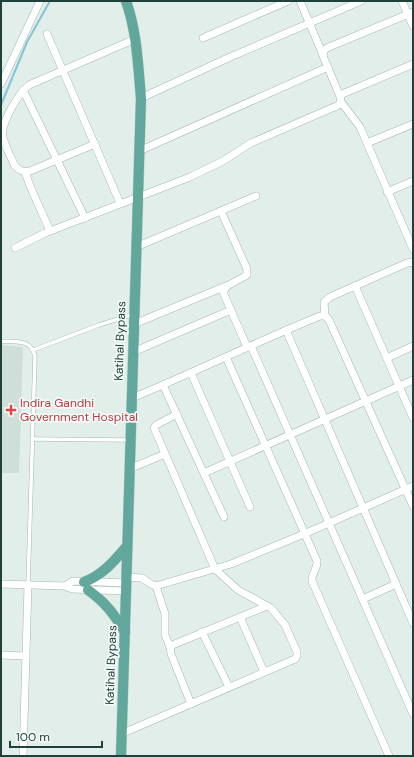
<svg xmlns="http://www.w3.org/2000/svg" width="414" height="757" font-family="'DM Sans',sans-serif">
<rect width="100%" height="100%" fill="#e2eee9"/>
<path fill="#d0ded9" d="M1 345 23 347 19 473H1Z"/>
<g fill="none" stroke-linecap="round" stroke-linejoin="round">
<path stroke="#85c4d8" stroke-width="2" d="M1 105 27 42 50 1"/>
<g stroke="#a4b7b1" stroke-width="4.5">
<g id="lane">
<path d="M1 341C16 342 31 339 35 356L28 585"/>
<path d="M33 350 99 325 134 314"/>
<path d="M32 439 129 440"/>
</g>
</g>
<g stroke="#a4b7b1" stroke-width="8">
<g id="street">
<path d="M300 1 323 55"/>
<path d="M402 1 413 26"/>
<path d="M47 34 120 203"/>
<path d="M203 38 288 1"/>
<path d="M1 84 40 1"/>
<path d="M23 90 85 218"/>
<path d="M340 95 413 64"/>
<path d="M141 98 228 58 361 1"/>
<path d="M341 102 360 127 413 249"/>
<path d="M367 143 413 124"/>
<path d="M95 144 30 171C23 172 20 171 15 166 11 157 5 147 3 137 0 123 19 93 29 85L135 39"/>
<path d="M139 151 328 67"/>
<path d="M25 172 30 186 50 231"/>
<path d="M387 192 413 181"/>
<path d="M221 211 247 269V275L227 286 223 292 247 347"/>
<path d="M136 247 256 196"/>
<path d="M15 248 45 233 190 177 223 161 251 143 339 105 341 99 323 56 324 50 329 47 413 12"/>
<path d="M355 286 413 418"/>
<path d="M325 316 324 302 330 297 407 263 413 262"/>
<path d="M134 324 226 286"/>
<path d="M286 330 413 623"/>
<path d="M251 346 413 714"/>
<path d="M133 352 231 310"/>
<path d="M226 357 317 561C318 569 311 573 312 581L389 756"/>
<path d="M387 358 413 346"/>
<path d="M191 373 250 507"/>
<path d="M163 385 224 517"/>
<path d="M132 398C195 372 256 342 320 316H325L329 320 413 506"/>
<path d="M129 469 165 454"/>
<path d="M204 473 413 380"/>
<path d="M126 577 142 578 151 584 156 586 231 564 304 534 413 486"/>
<path d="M1 584 65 586 72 589 126 591"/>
<path d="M65 586 73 581 126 583"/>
<path d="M156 586 165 614V635L170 647"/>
<path d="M363 599 396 584"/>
<path d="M240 617 264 672"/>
<path d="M202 632 229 687"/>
<path d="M1 655 26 656"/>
<path d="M191 704 171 654 170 646 267 606"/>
<path d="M121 734 295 659 297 656V652L285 625 271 608 238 590 215 569 154 428 156 425 177 414"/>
<path d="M23 756 28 585"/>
</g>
</g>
<g stroke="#c1cac8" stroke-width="11">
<g id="primary">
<path d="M84 582C103 575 115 560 127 546"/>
<path d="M88 590C105 602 114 614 125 632"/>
<path d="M121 756 141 98C138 65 137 32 126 1"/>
</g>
</g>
<use href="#lane" stroke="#fff" stroke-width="3.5"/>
<use href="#street" stroke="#fff" stroke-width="7"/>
<use href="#primary" stroke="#62a79c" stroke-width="10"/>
</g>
<path fill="#e0444e" stroke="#f3faf7" stroke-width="1.5" d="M9 404h4v4h4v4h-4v4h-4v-4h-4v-4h4z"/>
<g text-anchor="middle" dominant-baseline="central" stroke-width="3.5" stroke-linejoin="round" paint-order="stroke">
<g font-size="12" fill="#20413b" stroke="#f3faf7">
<text transform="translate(120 341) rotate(-88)">Katihal Bypass</text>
<text transform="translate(111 665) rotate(-88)">Katihal Bypass</text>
</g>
<g font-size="12" fill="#be3a42" stroke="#f3faf7" text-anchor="start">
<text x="20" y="403">Indira Gandhi<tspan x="20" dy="14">Government Hospital</tspan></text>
</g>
</g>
<rect width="414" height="757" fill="none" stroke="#20413b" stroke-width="4"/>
<path d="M10 741v6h92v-6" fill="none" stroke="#20413b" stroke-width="2"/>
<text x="16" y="741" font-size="12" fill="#20413b" stroke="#f3faf7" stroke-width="3" paint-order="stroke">100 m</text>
</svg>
